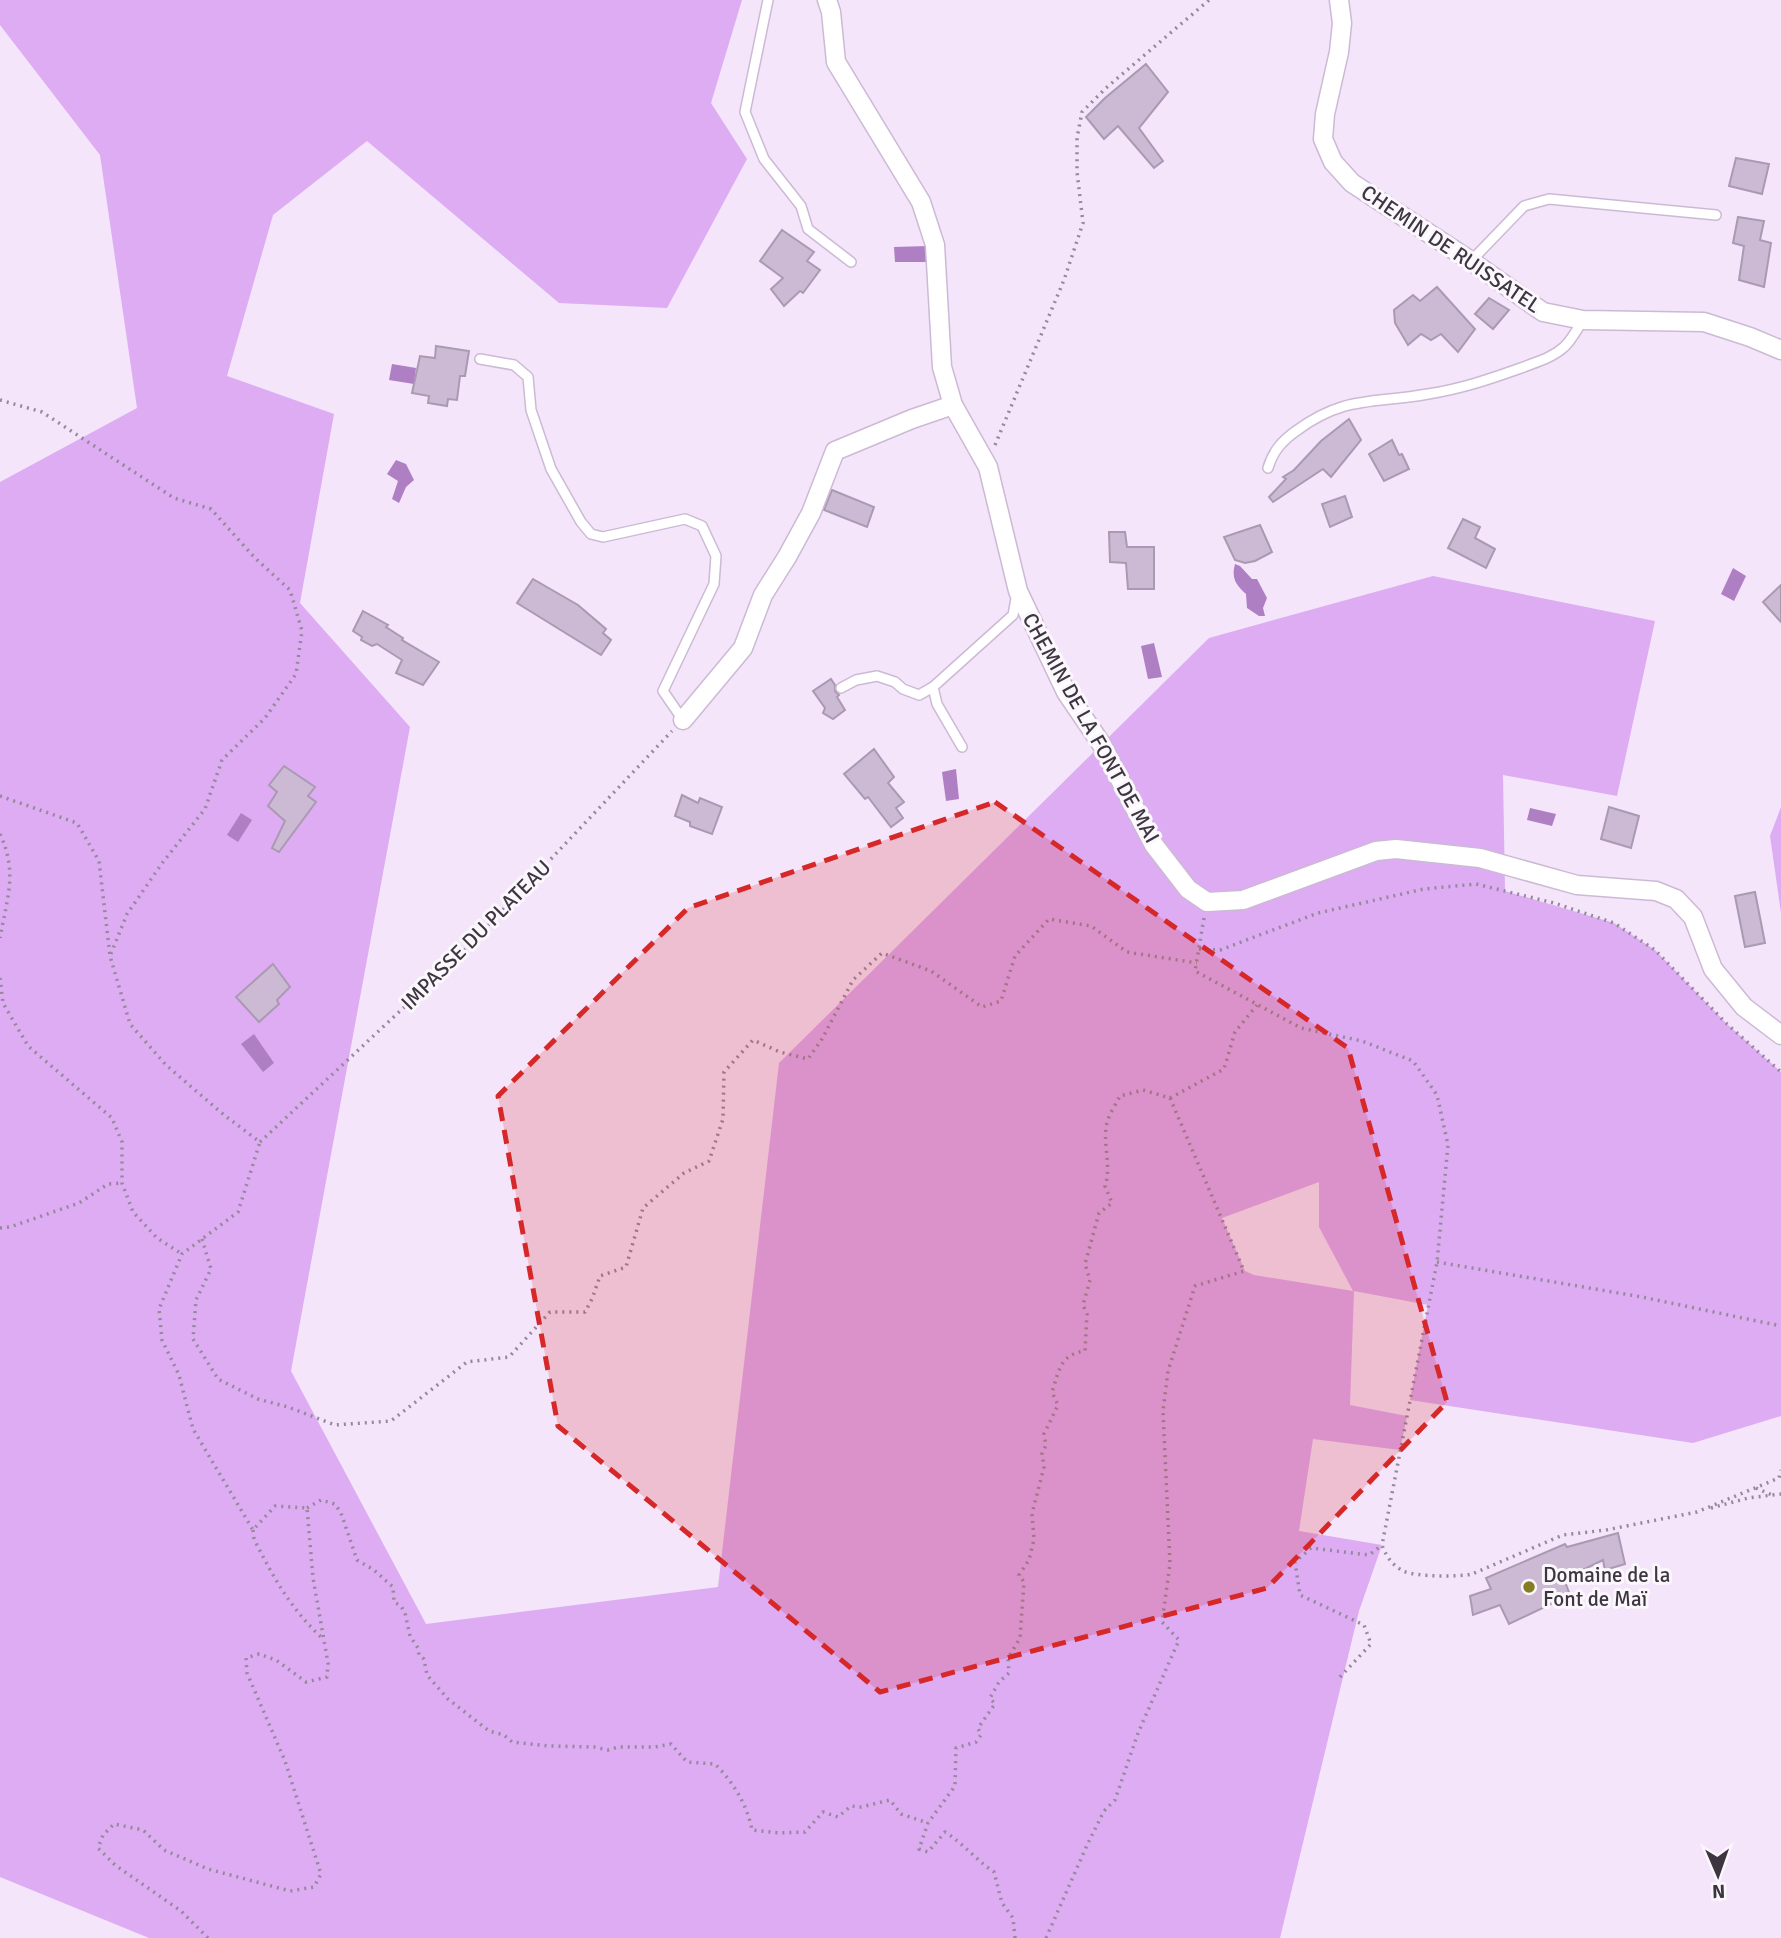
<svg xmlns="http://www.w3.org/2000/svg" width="1781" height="1938" font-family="Signika,sans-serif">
<rect width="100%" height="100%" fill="#f4e5fb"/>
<g fill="#ddacf3" fill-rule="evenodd">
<path d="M0 0H742L711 103 747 159 667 308 559 303 367 141 273 215 227 376 334 414 300 603 410 727 291 1371 426 1624 718 1587 779 1063 1209 638 1433 576 1655 621 1617 796 1503 775 1505 891 1614 923 1655 950 1727 1024 1781 1072V1416L1693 1443 1410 1400 1428 1305 1354 1291 1350 1405 1407 1416 1400 1450 1313 1439 1299 1531 1382 1545 1359 1611 1280 1938H149L0 1877V482L137 408 100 155 0 25ZM1319 1182V1227L1353 1291 1254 1275 1245 1271 1222 1218Z"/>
<path d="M1781 807V913L1770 836Z"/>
</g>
<g fill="#af7fc4">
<path d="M928 246 931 262H895L894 247Z"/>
<path d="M392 364 416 368 414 384 389 380Z"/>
<path d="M396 460 406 464 414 480 406 487 399 503 392 499 398 481 387 474Z"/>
<path d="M1235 564 1240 566 1252 579H1257L1267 598 1263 608 1265 616H1259L1247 608 1246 594C1236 585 1231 578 1235 564Z"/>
<path d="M1733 568 1746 576 1734 601 1721 594Z"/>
<path d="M1154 643 1162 677 1148 679 1141 646Z"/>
<path d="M956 769 959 799 946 801 942 772Z"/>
<path d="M1530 808 1556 814 1552 826 1527 820Z"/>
<path d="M241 813 252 820 238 842 227 835Z"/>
<path d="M254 1034 274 1063 263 1072 241 1044Z"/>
</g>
<g fill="#ccbad5" stroke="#ab99b3" stroke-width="2">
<path d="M1146 64 1168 92 1139 128 1163 161 1154 168 1118 126 1104 139 1086 117 1105 98Z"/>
<path d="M1736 158 1769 164 1762 194 1729 186Z"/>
<path d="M1738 217 1764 221 1760 240 1771 243 1764 287 1739 280 1744 246 1733 243Z"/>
<path d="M782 230 814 252 807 261 820 270 803 293 800 291 784 306 771 289 783 278 760 261Z"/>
<path d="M1437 287 1475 329 1458 352 1441 334 1431 340 1421 334 1408 345 1395 323 1394 310 1413 295 1420 301Z"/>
<path d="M1489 298 1509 310 1493 329 1475 314Z"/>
<path d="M436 346 469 351 465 376H460L457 400 448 399 447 406 428 403 429 396 412 393 420 356 435 358Z"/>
<path d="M1349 419 1361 440 1331 477 1323 469 1273 502 1269 497 1286 479 1283 477 1294 470 1321 441Z"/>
<path d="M1392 440 1399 455 1402 454 1409 469 1384 481 1369 454Z"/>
<path d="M832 490 874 507 867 527 824 510Z"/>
<path d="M1345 496 1352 517 1330 527 1322 504Z"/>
<path d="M1463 519 1480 527 1475 538 1495 549 1486 568 1448 548Z"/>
<path d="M1260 525 1272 552 1255 561 1245 563 1235 560 1224 537Z"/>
<path d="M1109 532H1125L1127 547H1154V589H1128L1126 563 1110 562Z"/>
<path d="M533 579 578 605 606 629 603 633 611 640 601 655 517 603Z"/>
<path d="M1781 585V622L1763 602Z"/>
<path d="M363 611 388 625 386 627 403 638 402 640 439 662 423 685 396 673 402 660 377 644 372 646 361 640 362 637 353 631Z"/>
<path d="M831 679 835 685V691L839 695 837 697 845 710 833 719 823 713 825 708 813 691Z"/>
<path d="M874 749 894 777 888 783 904 802 896 808 903 818 891 827 868 797 865 799 844 774Z"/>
<path d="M284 766 315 787 308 796 316 802 279 852 272 848 285 821 268 806 277 792 269 785Z"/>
<path d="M682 795 698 803 700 798 722 807 712 834 690 826V822L675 816Z"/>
<path d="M1609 807 1639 816 1631 848 1601 839Z"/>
<path d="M1755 892 1765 943 1745 947 1735 896Z"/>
<path d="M273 964 290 987 277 1000 279 1004 259 1022 236 997Z"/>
<path d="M1618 1533 1625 1564 1605 1570 1603 1560 1564 1579 1570 1595 1509 1624 1500 1605 1473 1615 1470 1596 1491 1589 1486 1578 1565 1544 1567 1547Z"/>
</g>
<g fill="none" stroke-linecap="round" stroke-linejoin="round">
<g stroke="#ccbad5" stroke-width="12">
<g id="lane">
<path d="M768 0 745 112 764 159 801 206 808 229 851 262"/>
<path d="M1471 261 1524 206 1549 199 1716 215"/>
<path d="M480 359 514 365 528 377 531 410 551 469 581 522 591 534 603 537 685 519 702 526 716 556 714 584 663 691 683 720"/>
<path d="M1268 468C1273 451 1282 441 1296 431 1345 395 1373 404 1428 394 1461 389 1490 379 1521 368 1536 362 1552 358 1564 347 1572 340 1577 329 1583 320"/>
<path d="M841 688 856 680 877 676 895 682 903 689 919 695 933 687"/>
<path d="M962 747 937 704 933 687 1013 615 1017 593"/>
</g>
</g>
<g stroke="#ccbad5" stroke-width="21">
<g id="street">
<path d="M827 0 831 12 836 62 921 202 935 245 942 367 953 405 988 467 1018 591 1066 692 1102 745 1154 845 1188 889 1207 902 1243 900 1376 851 1396 849 1480 858 1577 885 1656 891 1676 899 1693 917 1713 969 1744 1007 1781 1035"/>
<path d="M1339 0 1342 23 1339 52 1325 114 1323 139 1333 162 1352 183 1471 261 1543 312 1583 320 1704 322 1750 337 1781 350"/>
<path d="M683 720 743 648 763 595 787 557 811 513 835 451 912 419 953 405"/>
</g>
</g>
<g stroke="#948999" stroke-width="3.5" stroke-dasharray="2 5" stroke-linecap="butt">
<path d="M0 400 42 412 174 498 211 509 255 558 290 590 302 631 296 674 265 718 222 760 205 809 163 862 127 914 110 956"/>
<path d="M995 445 1064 280 1083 223 1077 172V138L1082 112 1106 88 1209 0"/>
<path d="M0 796 77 823 99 861 110 956 130 1024 166 1065 224 1115 260 1142"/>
<path d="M0 834C18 873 7 898 0 938"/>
<path d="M1204 918 1195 971 1301 1028 1362 1041 1413 1061 1437 1095 1448 1145 1437 1262 1382 1545C1386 1556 1392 1565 1403 1571 1416 1577 1458 1577 1472 1574L1563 1535 1606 1530 1697 1512 1779 1478 1781 1470"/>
<path d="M1199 949 1220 950 1318 913 1424 889 1476 884 1554 903 1614 923 1655 950 1727 1024 1781 1072"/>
<path d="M0 978 3 1003 28 1046 112 1118 122 1142V1183L133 1212 157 1238 182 1254"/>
<path d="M260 1142 461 954 672 731"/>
<path d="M0 1228 10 1227 79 1203 108 1184 122 1183"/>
<path d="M202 1239 211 1269 196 1300 193 1339 218 1379 258 1399 288 1407 335 1425 391 1421 467 1362 509 1357 550 1312H585L592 1299 600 1276 626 1267 643 1208 684 1173 709 1161 723 1119 724 1072 753 1040 780 1052 808 1059 822 1039 853 980 882 953 931 971 982 1007 1001 1001 1015 956 1049 919 1091 926 1127 952 1197 963"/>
<path d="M1437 1262 1642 1297 1781 1326"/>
<path d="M1756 1488 1772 1495"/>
<path d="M307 1508 321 1500 335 1504 341 1513 357 1560 374 1570 393 1587 394 1602 401 1606 405 1613 410 1636 418 1648 419 1655 424 1659 427 1675 448 1699 489 1731 504 1735 512 1742 549 1746 594 1747 608 1750 618 1747H655L671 1744 687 1762 715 1764C733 1782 747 1804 752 1830L779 1833 805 1832 823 1812 838 1817 851 1806 861 1807 890 1800 901 1814 928 1823"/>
<path d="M1711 1508 1748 1498 1781 1494"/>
<path d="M253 1530 254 1539C273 1577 291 1609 322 1638"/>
<path d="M1340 1677 1371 1644 1364 1625 1300 1595 1295 1562 1311 1548 1369 1555 1382 1545"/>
<path d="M208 1938 181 1911 115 1865 98 1848 103 1835 114 1824 143 1830 164 1850 208 1869 290 1891 314 1887 321 1874 285 1761 247 1673 246 1658 259 1654 276 1660 306 1682 327 1677 328 1663 313 1578 307 1508 275 1506 253 1530 193 1429 179 1375 162 1340 159 1309 182 1254 238 1212 260 1142"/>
<path d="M1015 1938 1013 1918 1002 1903 994 1872C976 1860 964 1844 945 1832L928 1852 919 1849 928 1823 955 1786 956 1748 976 1742 981 1735 978 1728 995 1704 990 1698 999 1682 1009 1673 1008 1658 1020 1638 1024 1582 1019 1575 1029 1560 1034 1539 1032 1514 1044 1467 1042 1454 1046 1445 1044 1434 1058 1405 1052 1392C1059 1371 1060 1354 1085 1351L1087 1314 1083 1305 1090 1280 1085 1264 1099 1213 1112 1203 1105 1186C1112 1166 1102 1143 1107 1123 1109 1114 1116 1104 1120 1096L1143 1090 1170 1098 1224 1069 1235 1032 1257 1005"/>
<path d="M1046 1938 1088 1843 1104 1811 1115 1800 1138 1733 1179 1640 1162 1622 1170 1564 1163 1411 1168 1371 1195 1286 1244 1271 1170 1098"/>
</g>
<use href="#lane" stroke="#fff" stroke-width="9"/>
<use href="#street" stroke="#fff" stroke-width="18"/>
</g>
<path fill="#d62828" fill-opacity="0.2" stroke="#d62828" stroke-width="5" stroke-dasharray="14 9" stroke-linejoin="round" d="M995 802 1348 1048 1447 1402 1267 1588 880 1692 558 1426 498 1096 688 908Z"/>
<circle fill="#847d24" stroke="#fbf7fc" stroke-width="2.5" cx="1529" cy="1587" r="7"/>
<g text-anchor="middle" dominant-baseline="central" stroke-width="6" stroke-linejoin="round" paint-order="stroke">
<g font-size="21" fill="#3d3641" stroke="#fbf7fc">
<text transform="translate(1451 249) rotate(34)">CHEMIN DE RUISSATEL</text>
<text transform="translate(1091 728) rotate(61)">CHEMIN DE LA FONT DE MAI</text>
<text transform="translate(476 935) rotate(-45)">IMPASSE DU PLATEAU</text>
</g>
<g font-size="21" fill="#3d3641" stroke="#fbf7fc" text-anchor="start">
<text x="1543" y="1575">Domaine de la<tspan x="1543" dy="24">Font de Maï</tspan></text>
</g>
</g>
<g transform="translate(1718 1875) rotate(178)" stroke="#fbf7fc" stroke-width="5" paint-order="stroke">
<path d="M0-5L12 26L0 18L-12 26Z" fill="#3d3641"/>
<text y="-10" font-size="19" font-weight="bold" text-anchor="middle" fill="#3d3641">N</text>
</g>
</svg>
